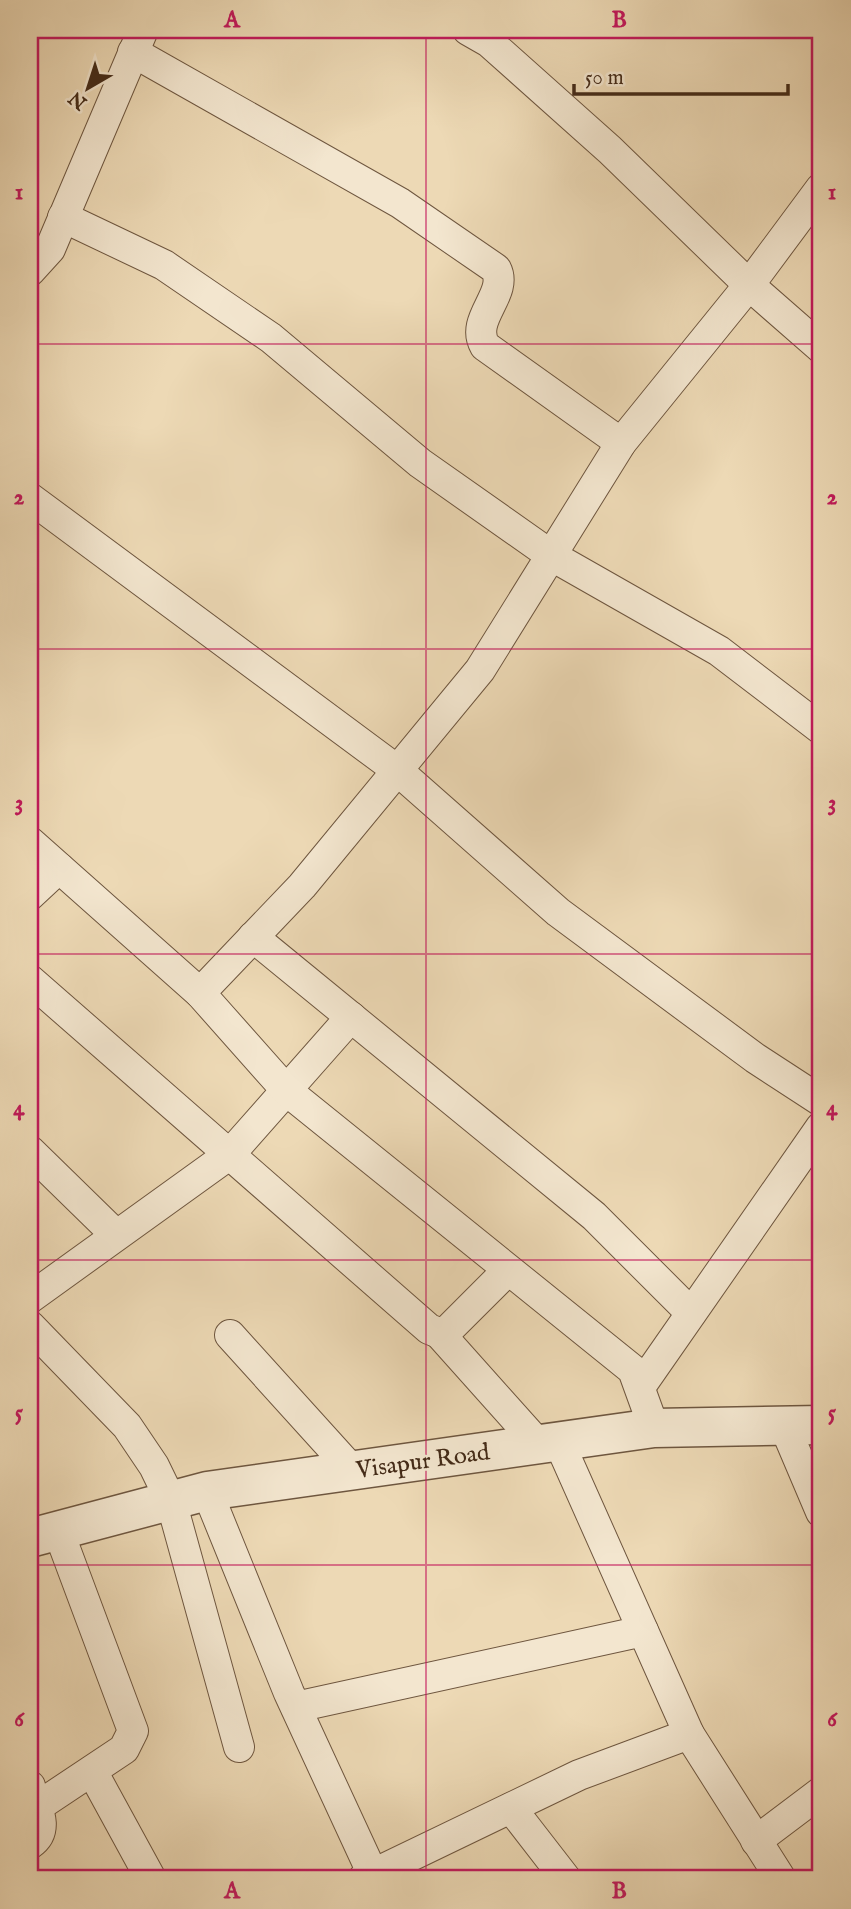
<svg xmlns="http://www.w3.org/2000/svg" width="851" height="1909" font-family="'IM FELL English',serif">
<rect width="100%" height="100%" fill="#edd9b5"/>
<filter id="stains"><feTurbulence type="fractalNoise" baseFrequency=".00286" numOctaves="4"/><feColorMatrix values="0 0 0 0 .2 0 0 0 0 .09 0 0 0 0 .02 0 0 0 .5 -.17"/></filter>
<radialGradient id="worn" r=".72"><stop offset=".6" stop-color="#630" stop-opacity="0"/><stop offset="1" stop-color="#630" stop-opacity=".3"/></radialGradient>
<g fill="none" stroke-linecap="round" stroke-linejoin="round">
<g stroke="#6e563f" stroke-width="32">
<g id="minor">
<path d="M468 30 489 42 610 150 749 285 821 348"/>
<path d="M133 52 400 203 496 269C509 294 469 319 485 346L621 443"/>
<path d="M63 217 164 265 271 338 420 463 552 556 719 651 821 729"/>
<path d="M30 271 50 249 143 30"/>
<path d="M30 498 397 770 558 912 755 1058 821 1101"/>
<path d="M30 842 200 993"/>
<path d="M30 895 59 868"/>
<path d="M253 937 594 1216 691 1313"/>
<path d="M30 980 429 1329 439 1333 448 1330 507 1271"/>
<path d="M30 1151 116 1235"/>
<path d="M30 1298 230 1154 351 1017"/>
<path d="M30 1326 127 1426 154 1466 171 1501 239 1747"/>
<path d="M439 1333 540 1446"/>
<path d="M230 1335 353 1471"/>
<path d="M640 1387 821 1127"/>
<path d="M784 1425 821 1512"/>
<path d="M654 1428 633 1370 287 1091 200 993 302 886 480 670 621 443 749 285 821 188"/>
<path d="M559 1442 689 1734 781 1879"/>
<path d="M207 1491 289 1693 375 1879"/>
<path d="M296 1707 643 1631"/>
<path d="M92 1771 151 1879"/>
<path d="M30 1786C36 1806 51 1830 30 1844"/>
<path d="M37 1807 124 1749 133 1731 58 1530"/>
<path d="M511 1808 566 1879"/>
<path d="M756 1841 821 1792"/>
<path d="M363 1879 579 1775 689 1734"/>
</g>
</g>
<g stroke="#6e563f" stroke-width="41">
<path id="tertiary" d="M30 1538 207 1491 654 1428 821 1425"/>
</g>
<use href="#minor" stroke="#f3e6cf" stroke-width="30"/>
<use href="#tertiary" stroke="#f3e6cf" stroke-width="38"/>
</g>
<path fill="none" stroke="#c2185b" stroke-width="2" stroke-opacity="0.55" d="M426 30V1879M30 344H821M30 649H821M30 954H821M30 1260H821M30 1565H821"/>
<g text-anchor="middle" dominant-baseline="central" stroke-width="5" stroke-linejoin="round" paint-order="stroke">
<g font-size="24" fill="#442b18" stroke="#f3e6cf">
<text transform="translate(423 1462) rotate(-8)">Visapur Road</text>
</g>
</g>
<rect width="851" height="1909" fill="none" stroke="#edd9b5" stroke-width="77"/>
<g transform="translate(88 88) rotate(219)" stroke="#f3e6cf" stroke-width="5" paint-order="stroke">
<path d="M0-5L12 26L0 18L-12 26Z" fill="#442b18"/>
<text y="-10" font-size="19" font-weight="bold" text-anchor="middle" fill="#442b18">N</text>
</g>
<path d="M574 84v10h214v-10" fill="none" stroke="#442b18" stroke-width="3.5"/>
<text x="585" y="84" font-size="21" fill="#442b18" stroke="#f3e6cf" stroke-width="5" paint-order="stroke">50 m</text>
<rect x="38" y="38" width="774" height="1832" fill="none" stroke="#c2185b" stroke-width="2.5"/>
<g font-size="23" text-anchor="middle" font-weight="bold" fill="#c2185b">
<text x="232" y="27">A</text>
<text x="619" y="27">B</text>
<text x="19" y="199">1</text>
<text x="832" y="199">1</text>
<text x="19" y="504">2</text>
<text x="832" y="504">2</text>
<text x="19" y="810">3</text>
<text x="832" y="810">3</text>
<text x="19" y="1115">4</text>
<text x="832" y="1115">4</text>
<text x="19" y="1420">5</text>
<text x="832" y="1420">5</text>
<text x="19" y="1726">6</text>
<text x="832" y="1726">6</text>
<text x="232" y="1898">A</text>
<text x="619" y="1898">B</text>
</g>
<rect width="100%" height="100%" filter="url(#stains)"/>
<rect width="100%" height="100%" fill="url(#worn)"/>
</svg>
